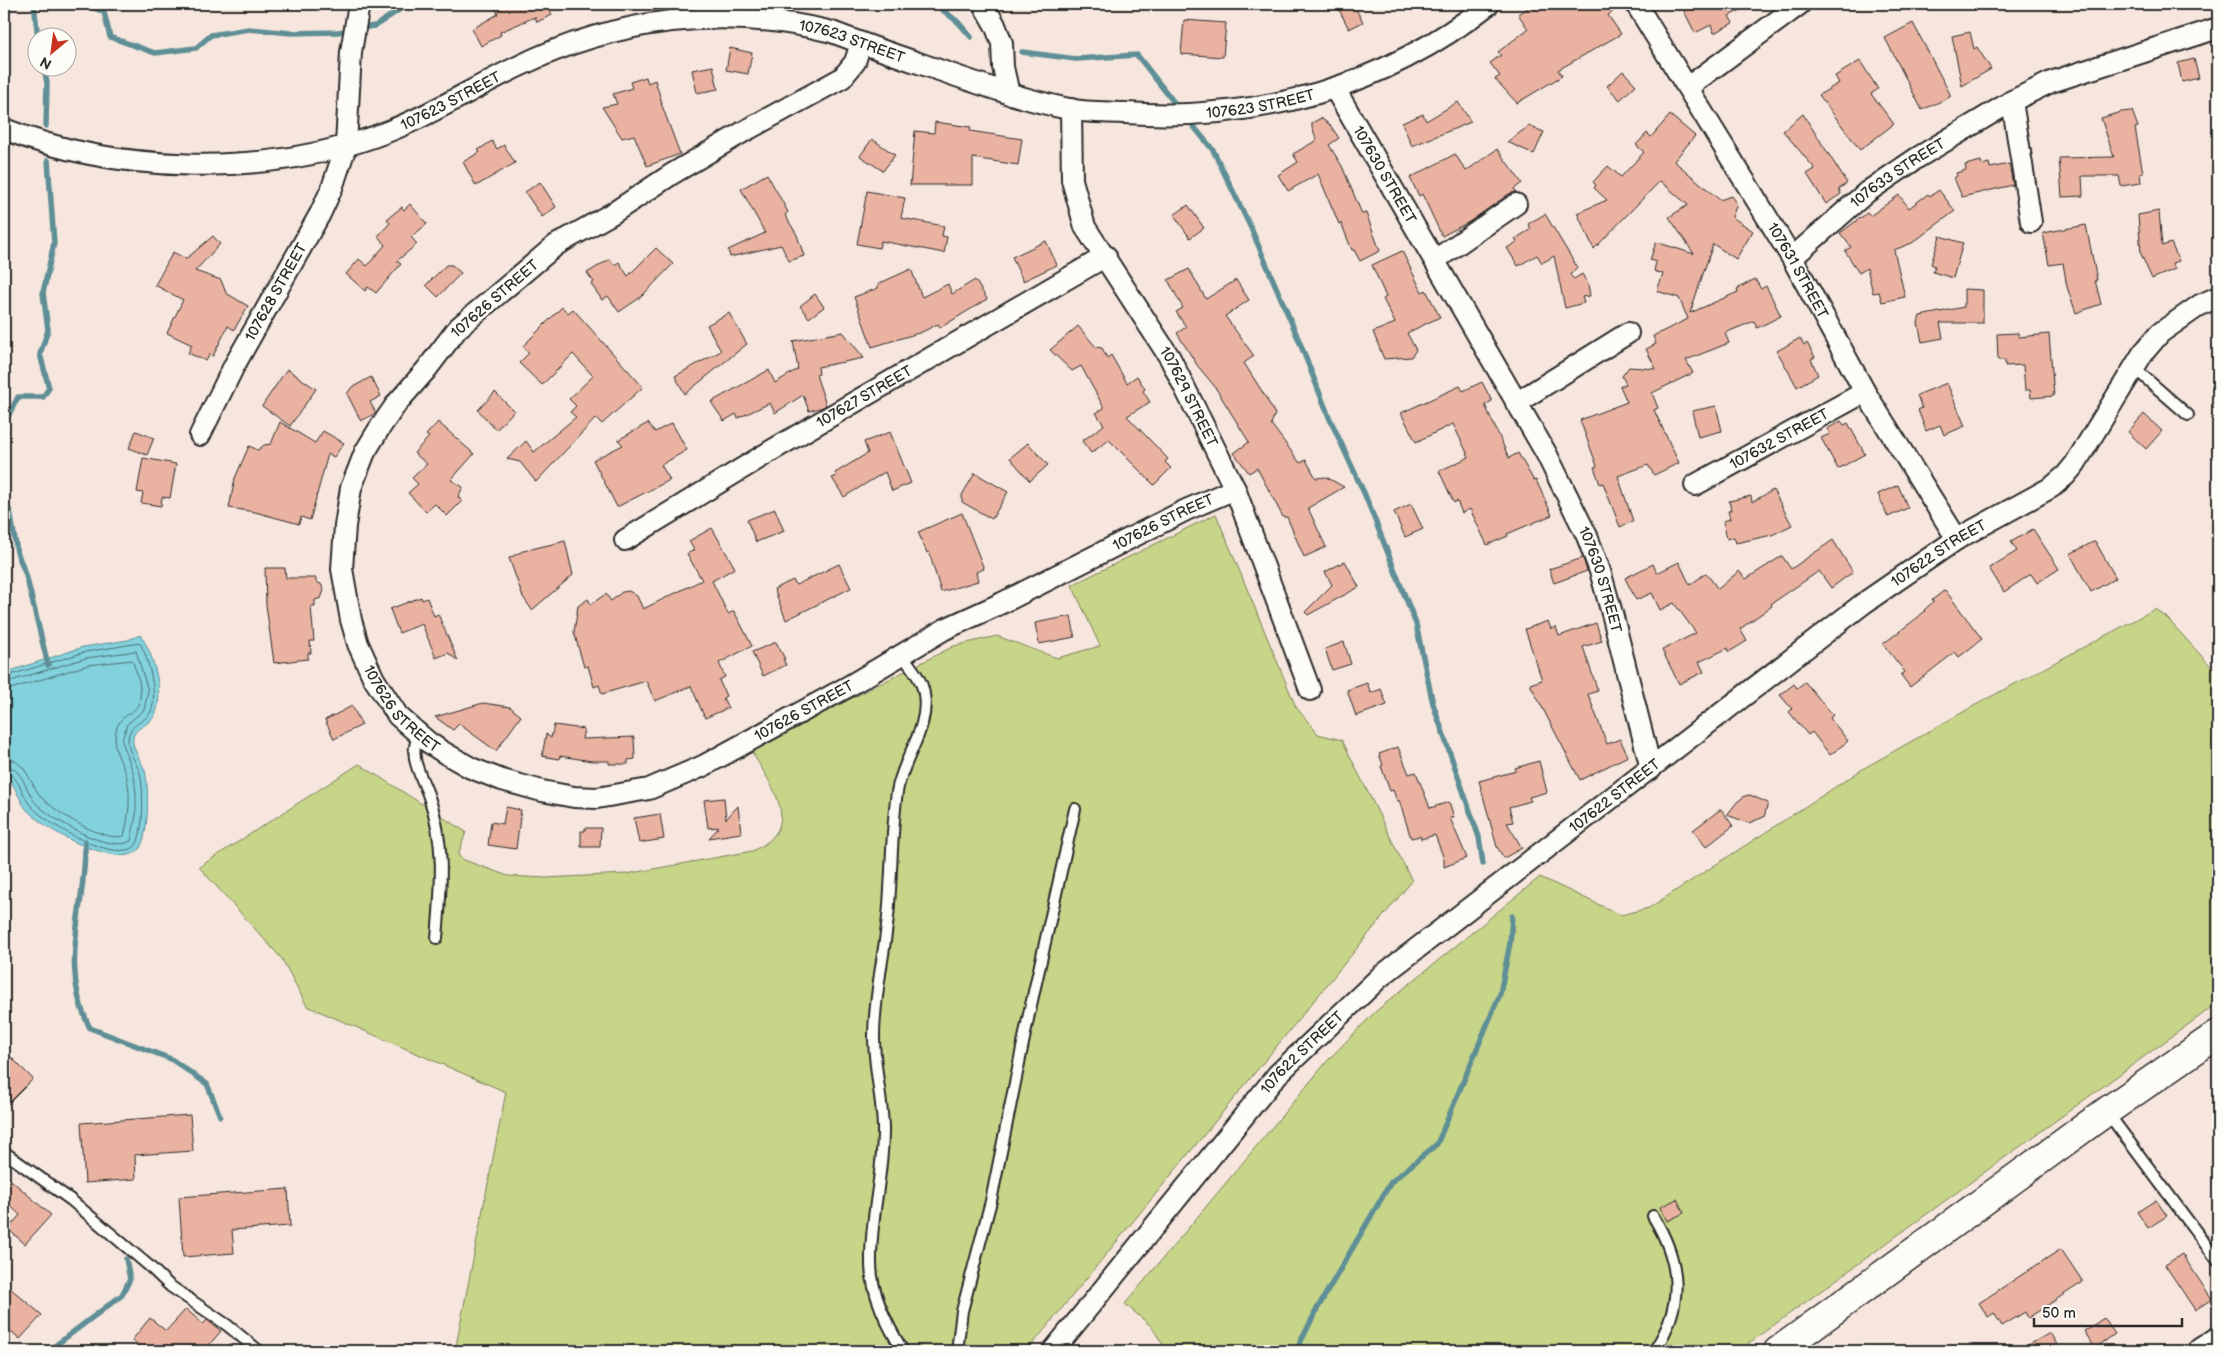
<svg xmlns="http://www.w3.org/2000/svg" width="2222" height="1355" font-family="'Balsamiq Sans',sans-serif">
<rect width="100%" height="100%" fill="#f7e6dd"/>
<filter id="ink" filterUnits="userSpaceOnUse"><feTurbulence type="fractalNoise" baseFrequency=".02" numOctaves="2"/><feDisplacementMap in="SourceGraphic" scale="10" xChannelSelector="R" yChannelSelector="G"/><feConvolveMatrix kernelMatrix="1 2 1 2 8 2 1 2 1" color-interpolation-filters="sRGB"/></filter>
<g filter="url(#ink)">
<g fill="#c7d589" stroke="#79805a">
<path d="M1216 514 1296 707 1318 734 1342 740 1412 881 1027 1351H455L506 1092 307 1006 282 959 199 867 359 764 466 832 458 855 464 860 508 876 545 878 626 874 752 851C806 827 771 786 751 750L954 646 997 636 1057 658 1100 646 1072 585Z"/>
<path d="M2155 609 2166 617 2218 674V1003L1738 1351H1167L1151 1326 1125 1304 1329 1059 1375 1012 1540 877 1621 915 1649 908 1866 767 1979 703Z"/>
</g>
<path fill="#82d2dd" stroke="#5f8f96" d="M140 635C153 651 167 699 153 718 146 727 131 728 133 743 135 753 142 762 145 771 149 786 150 844 136 852 125 859 110 854 99 851 76 845 43 827 27 810 18 799 16 784 4 775V673L83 647 128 640Z"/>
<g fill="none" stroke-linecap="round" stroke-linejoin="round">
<g stroke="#4e6e72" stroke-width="1">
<path d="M4 677 85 652 140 643C148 657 161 702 148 716 139 724 128 726 128 741 128 753 137 763 140 773 144 788 144 833 136 845 134 848 130 849 126 850 101 855 47 824 31 806 22 797 19 773 4 772"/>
<path d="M4 683 86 658 136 651 148 691 144 710 127 724 122 741 134 775 136 795V815L131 841C110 854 50 819 35 802 25 790 23 767 4 766"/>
<path d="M4 691 88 665 132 660C137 673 144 691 138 705 131 717 117 713 115 738 113 753 124 764 127 778 131 797 129 817 124 836 103 842 57 813 42 798 29 784 27 759 4 758"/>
</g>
<g stroke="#5f8f96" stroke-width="5.5">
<path d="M34 4 38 38"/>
<path d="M84 4 104 12 110 37 155 53 196 48 211 35 249 29 291 33 338 32 351 30"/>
<path d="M935 4 958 22 971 37"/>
<path d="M360 28 375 26 408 4"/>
<path d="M1022 52 1076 59 1137 55 1180 110"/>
<path d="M44 68 47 83 46 126"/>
<path d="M1186 117 1213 150 1250 226 1298 338 1329 417 1365 495 1416 624 1433 704 1479 837 1483 864"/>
<path d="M4 424 18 397H43L49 388 40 354 48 330 43 293 54 243 48 160"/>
<path d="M4 502 10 511 17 552 26 575 48 665"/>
<path d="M85 841C87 907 57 964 90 1028L171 1059 207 1084 220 1116"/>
<path d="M48 1351 122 1295 130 1279 126 1259"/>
<path d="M1296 1351 1317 1309 1391 1182 1437 1144 1500 994 1510 943 1512 916"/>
</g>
</g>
<g fill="#eab2a0" stroke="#2b2b2b">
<path d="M493 4H565L550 10 552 15 537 22 535 17 500 32 501 35 481 46 472 29 498 14Z"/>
<path d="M1336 4H1353L1363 22 1349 29Z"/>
<path d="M1535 4H1624L1608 15 1621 34 1558 70 1562 76 1517 103 1495 79 1500 76 1490 63 1501 55 1498 52 1528 29 1518 14Z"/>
<path d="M1693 4H1753L1729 16 1733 23 1714 33 1711 25 1695 33 1683 9Z"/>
<path d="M1184 20 1226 23 1223 57 1181 54Z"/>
<path d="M1913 23 1950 94V97L1922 110 1885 38Z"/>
<path d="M1970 32 1974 49 1977 47 1991 69 1962 86 1952 36Z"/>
<path d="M730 48 752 53 748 74 726 70Z"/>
<path d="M2194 59 2199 78 2182 82 2178 63Z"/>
<path d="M1860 61 1878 89 1871 94 1894 124 1860 150 1819 95 1839 83 1835 76Z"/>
<path d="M713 66 718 89 697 93 692 70Z"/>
<path d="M1623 71 1636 85 1620 100 1607 86Z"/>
<path d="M646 77 648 83 655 80 662 103H661L680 154 647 166 634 135 622 138 602 107 617 104 613 94 632 88 630 82Z"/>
<path d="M1458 102 1471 122 1412 146 1402 123 1423 114 1426 121Z"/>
<path d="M2132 111 2138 127 2135 128 2143 173H2140L2141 183 2121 186 2119 176H2082L2083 196 2062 197 2059 158 2114 157 2101 118 2121 112Z"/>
<path d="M1803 114 1847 183 1839 189 1841 194 1826 204 1807 174 1815 169 1783 131Z"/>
<path d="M1670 115 1695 136 1674 161 1720 200 1731 196 1737 204 1732 217 1753 231 1736 259 1713 244 1690 313 1738 292 1737 289 1755 279 1761 289 1766 286 1781 316 1757 328 1754 321 1725 333 1729 343 1686 360 1693 373 1652 393 1658 408 1654 410 1679 463 1654 475 1648 465 1618 476 1633 521 1620 527 1603 483 1600 484 1594 467 1597 466 1580 420 1627 402 1620 386 1626 384 1622 376 1629 367 1656 369 1646 349 1656 344 1653 336 1688 319 1679 298 1657 291 1663 274 1654 271 1656 262 1650 260 1656 242 1694 254 1669 217 1688 205 1660 181 1594 249 1577 213 1607 200 1594 188 1596 185 1593 182 1608 166 1621 177 1644 152 1636 145 1647 133 1651 137Z"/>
<path d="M1321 118 1330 125 1339 138 1329 145 1342 166 1362 214 1366 213 1380 251 1360 261 1354 250H1352L1341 223 1339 224 1318 174 1288 191 1278 175 1298 162 1293 154 1317 140 1312 128V123Z"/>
<path d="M935 122 971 127 970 131 1022 139 1018 165 973 158V185H910L915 131 934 133Z"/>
<path d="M1529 126 1544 132 1534 154 1507 142Z"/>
<path d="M872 139 895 155 883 171 860 156Z"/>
<path d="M492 141 497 149 504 145 515 163 476 186 463 162 480 152 478 150Z"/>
<path d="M1497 149 1522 183 1514 189 1516 192 1509 194 1469 222 1442 236 1422 194 1419 196 1410 178 1455 154 1466 171Z"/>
<path d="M1981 161 1982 165 1989 163 1990 168 2009 164 2013 185 1962 197 1954 178 1957 176 1956 173 1966 170 1965 165Z"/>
<path d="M767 174 788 212 785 215 797 235 804 256 789 261 781 245 730 257 728 250 765 233 741 189Z"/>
<path d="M540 182 556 207 542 217 525 192Z"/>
<path d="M1939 190 1955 211 1912 243 1894 250 1905 297 1882 302 1879 292 1873 293 1867 268 1859 273 1845 251 1851 247 1840 233 1867 213 1870 216 1899 195 1909 208 1928 194 1930 196Z"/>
<path d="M867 191 905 198 901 218 944 226 942 236 947 237 944 253 881 241 879 248 857 244Z"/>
<path d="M410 204 427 224 411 237 417 244 397 261 401 264 376 293 368 287 365 291 346 274 359 259 367 266 385 245 378 236 390 223 387 219 402 207 404 210Z"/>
<path d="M1188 205 1204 228 1190 238 1174 215Z"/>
<path d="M2159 211 2162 246 2171 243 2179 261 2172 263 2175 269 2152 279 2141 254 2138 215Z"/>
<path d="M1545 214 1577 267 1570 275 1574 279 1582 274 1588 284 1590 296 1582 297 1584 303 1565 308 1554 256 1542 263 1537 255 1518 266 1507 248 1517 242 1515 239 1531 229 1528 224Z"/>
<path d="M2086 225 2097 280H2095L2101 304 2076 313 2067 287 2063 263 2049 265 2043 233Z"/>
<path d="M213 236 220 244 195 271 221 280 226 293 248 306 234 330 228 326 213 356 210 354 206 361 188 353 192 345 167 333 183 300 155 285 173 252 186 259Z"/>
<path d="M1940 236 1963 243 1953 278 1933 272 1935 266 1931 264Z"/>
<path d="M1046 241 1057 265 1023 281 1012 257Z"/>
<path d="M656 248 673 264 641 297 619 312 608 296 602 300 591 284 594 282 587 273 610 259 614 265 619 262 628 276Z"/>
<path d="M1402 251 1422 292 1426 290 1440 317 1407 333 1416 350 1411 357 1384 359 1373 332 1395 323 1383 299 1386 297 1372 265Z"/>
<path d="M446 265H452L461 273 438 297 426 285Z"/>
<path d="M911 269 922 297 948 284 952 294 975 280 987 299 940 328 938 324 922 332 872 347 854 297 878 288V284Z"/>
<path d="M1189 269 1206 299 1236 280 1249 300 1225 316 1254 356 1244 363 1265 396 1275 414 1271 424 1300 463 1306 460 1316 478 1326 477 1344 487 1308 508 1326 547 1304 557 1287 517H1283L1257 468 1249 473 1234 453 1249 442 1215 387 1197 365 1177 333 1186 327 1176 312 1183 308 1168 280Z"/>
<path d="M1964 289 1983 290V323H1940L1943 338 1922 342 1918 323 1920 316 1964 307Z"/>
<path d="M815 294 824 307 809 318 800 306Z"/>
<path d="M562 307 568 313 573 309 643 387 602 424 596 418 536 482 520 462 507 459 526 441 534 452 576 417 570 412 576 406 569 399 593 376 573 354 542 385 519 363 529 353 523 346Z"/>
<path d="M729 313 747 344 685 394 675 376 721 351 707 325Z"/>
<path d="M1078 326 1096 347 1102 348 1107 358 1111 355 1127 383 1137 376 1145 389 1143 391 1150 402 1127 416 1168 459 1165 462 1171 468 1154 485 1109 440 1091 453 1082 441 1104 425 1096 413 1104 408 1081 366 1072 371 1050 350Z"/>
<path d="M843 332 864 358 818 367 819 374 816 375 826 405 823 407 809 411 803 395 775 413 770 403 738 418 736 414 724 421 711 402 769 370 775 383 798 369 793 341Z"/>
<path d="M2018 333 2019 337 2049 334 2054 396 2031 398 2030 390H2025L2023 365 2005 366V360H1998L1997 334Z"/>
<path d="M1800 338 1804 345 1807 343 1815 357 1811 359 1818 375 1797 387 1777 351Z"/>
<path d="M287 369 316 389 290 426 262 406Z"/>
<path d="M371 377 381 396 370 402 376 413 361 421 347 394 351 388Z"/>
<path d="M1482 382 1492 401 1485 405 1509 458 1518 453 1534 481 1536 480 1552 515 1507 534 1508 536 1487 545 1470 509 1462 513 1457 501 1454 503 1439 471 1469 457 1453 424 1416 442 1401 413 1460 386 1463 391Z"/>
<path d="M1947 383 1965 426 1944 435 1940 425 1926 431 1918 410 1922 408 1917 395Z"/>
<path d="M495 392 514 411 496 430 478 410Z"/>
<path d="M1716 406 1722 431 1698 437 1692 411Z"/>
<path d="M2144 414 2162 431 2146 449 2128 432Z"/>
<path d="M1841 421 1844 425 1848 423 1865 454 1838 469 1821 438 1830 434 1827 429Z"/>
<path d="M280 422 315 443 323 431 344 443 334 457 328 454 310 520 301 517 299 524 255 512 229 508 235 478 249 446 258 450 264 445 271 444Z"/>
<path d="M438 422 474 454 451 480 463 487 458 497 462 501 447 516 435 504 426 512 408 493 418 484 412 478 427 464 414 453 429 437 426 435Z"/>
<path d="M648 423 655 432 672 423 687 450 661 465 670 480 617 507 593 460 623 445 618 440Z"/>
<path d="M136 431 154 438 147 455 129 448Z"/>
<path d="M890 432 911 483 892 491 885 472 844 497 832 478 837 476 835 473 868 453 864 442Z"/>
<path d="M1028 443 1048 465 1030 481 1010 458Z"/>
<path d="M143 458 176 464 170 498 162 497 161 506 141 503 143 493 137 492Z"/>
<path d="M975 473 1008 492 992 519 962 502V495Z"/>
<path d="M1898 485 1908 508 1888 517 1878 494Z"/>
<path d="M1773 490 1792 525 1772 535 1736 543 1734 537 1727 539 1723 521 1730 519 1728 511 1731 510 1729 501 1751 496 1752 502Z"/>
<path d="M1411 504 1423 529 1405 537 1394 512Z"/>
<path d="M775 509 784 531 756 542 747 520Z"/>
<path d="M962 513 984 569 976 572 978 581 941 592 929 552 927 553 918 532Z"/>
<path d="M712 528 735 568 712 581 728 614 734 611 752 646 719 663 725 677 719 680 726 696 723 698 728 708 705 718 691 686 655 701 646 681 602 694 599 685 594 687 588 666 584 667 574 632 578 606 588 599 591 604 606 594 611 601 622 592 629 591 637 596 643 609 702 580 687 554 694 550 689 541Z"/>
<path d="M2033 529 2059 569 2037 583 2031 574 2004 592 1989 568 2017 551 2011 542Z"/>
<path d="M1833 540 1853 572 1831 588 1819 571 1771 604 1772 606 1740 629 1747 641 1729 652 1728 648 1699 662 1704 672 1679 684 1662 650 1696 633 1674 603 1660 610 1652 593 1636 600 1625 578 1653 564 1657 573 1679 562 1690 585 1706 573 1718 589 1739 571 1746 579 1782 556 1791 569Z"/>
<path d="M565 541 573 575 532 610 523 597 509 558 523 551Z"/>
<path d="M2095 541 2116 578 2091 592 2070 554Z"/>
<path d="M1583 558 1587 571 1554 583 1549 569Z"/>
<path d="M1345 561 1359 587 1308 615 1305 612 1332 585 1325 572Z"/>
<path d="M839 564 851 588 786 620 774 589 793 580 796 585Z"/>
<path d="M265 568H285L286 578H316V582L321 584 324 591 321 598 315 600V606H311L314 641H310L311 653H308V659L274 663 266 605Z"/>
<path d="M1945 590 1982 639 1959 657 1955 652 1910 687 1901 675 1905 672 1883 644 1917 618 1925 611 1924 610 1933 602 1932 600Z"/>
<path d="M421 597 422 600 427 598 434 616 438 614 458 661 448 653 436 658 422 624 399 633 390 609Z"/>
<path d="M1071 616 1075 637 1039 644 1035 623Z"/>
<path d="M1548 621 1551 629 1556 627 1559 636 1596 623 1602 641 1583 647 1598 691 1588 694 1607 744 1620 739 1628 756 1580 780 1530 684 1542 680 1525 629Z"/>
<path d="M776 642 785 659H783L786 665 763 676 752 652Z"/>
<path d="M1344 642 1351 664 1332 670 1325 649Z"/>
<path d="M1805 682 1833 715 1830 718 1848 741 1830 755 1812 732 1808 735 1789 712 1792 709 1780 695 1794 684 1797 688Z"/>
<path d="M1367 683 1371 693 1381 689 1387 705 1356 716 1347 690Z"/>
<path d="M483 703 510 707 521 716 496 751 459 724 453 730 435 717Z"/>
<path d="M352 706 362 725 334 739 325 720Z"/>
<path d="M554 725 584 729 582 739 634 737 635 759 628 760V764H609V761H592L560 756 559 759 542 756 546 734 551 738Z"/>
<path d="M1398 747 1409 774 1416 772 1430 808 1449 802 1454 817 1450 818 1467 858 1444 867V859L1435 835 1421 839 1420 836 1411 838 1399 800 1397 801 1393 790 1390 791 1381 766 1383 765 1379 754Z"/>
<path d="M1539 761 1547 792 1529 797 1531 801 1509 807 1513 822 1507 823 1522 848 1504 858 1497 847 1479 781 1516 771 1515 768Z"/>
<path d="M1750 795 1768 803 1764 817 1749 823 1727 815 1737 802 1745 796Z"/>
<path d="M724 798 726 819 738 806 741 833 709 838 719 827 708 828 704 800Z"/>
<path d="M506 807 521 810 516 849 488 845 491 822 503 824Z"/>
<path d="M1721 809 1733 826 1706 847 1693 830Z"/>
<path d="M660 814 664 839 639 843 634 818Z"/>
<path d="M585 828H601L600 847H581V831H585Z"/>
<path d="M4 1050 33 1079 4 1108Z"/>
<path d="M190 1115 193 1151 135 1155 136 1179 85 1183 81 1123Z"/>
<path d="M4 1174 51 1215 25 1244 8 1229 20 1215 4 1200Z"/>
<path d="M288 1189 290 1226 232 1230 234 1253 183 1257 179 1197Z"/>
<path d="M1677 1199 1684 1213 1667 1221 1660 1207Z"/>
<path d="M2156 1200 2167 1216 2148 1228 2137 1212Z"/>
<path d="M2061 1249 2083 1282 2028 1318 2025 1312 2002 1326 1994 1313 1988 1317 1979 1303Z"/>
<path d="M2182 1254 2212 1299 2195 1310 2165 1265Z"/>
<path d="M4 1283 42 1315 20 1339 4 1325Z"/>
<path d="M186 1309 203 1324 207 1320 221 1331 204 1351H146L132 1340 150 1318 166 1331Z"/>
<path d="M2104 1318 2115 1334 2095 1348 2084 1331Z"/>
<path d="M2050 1333 2061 1351H2018Z"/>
</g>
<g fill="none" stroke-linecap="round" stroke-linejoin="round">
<g stroke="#2b2b2b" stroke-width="14">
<g id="service">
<path d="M2134 368 2188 415"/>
<path d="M902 655C911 667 922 679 924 694 930 729 902 759 897 792 891 833 892 875 888 917 884 957 874 997 874 1037 874 1067 882 1097 883 1127 884 1173 870 1217 871 1263 871 1294 887 1325 903 1351"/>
<path d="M419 735C407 757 422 776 429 797 446 845 441 889 437 938"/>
<path d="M2107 1112 2218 1261"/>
<path d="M4 1152 71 1200 148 1265 170 1286 227 1325 259 1351"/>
<path d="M1653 1216C1681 1262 1685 1305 1654 1351"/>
<path d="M957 1351 962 1311 991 1201 1029 1014 1075 809"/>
</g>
</g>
<g stroke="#2b2b2b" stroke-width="24">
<g id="minor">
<path d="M983 4 995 25 1002 43 1003 67 1009 94"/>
<path id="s1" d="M1636 4 1792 258 1865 392 1957 539"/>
<path id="s2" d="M861 43 855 62 842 78 743 132 672 174 613 213 556 245 458 328 426 370 397 403 379 429 365 452 351 488 345 526 342 569 351 620 358 644 374 679 398 716 428 742 443 752 471 768 502 780 542 791 574 797 597 798 649 789 703 766 849 686 945 629 1002 603 1186 510 1235 489"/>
<path d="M1688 87 1800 4"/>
<path id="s3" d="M1335 89 1546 453 1587 536 1600 571 1613 617 1651 769"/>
<path d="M2012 101 2031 222"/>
<path id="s4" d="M1071 109 1072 180 1085 227 1170 358 1235 489 1310 690"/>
<path id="s5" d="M4 129C115 173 260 177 373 137 423 120 469 90 517 67 617 18 724 5 832 32 868 46 904 58 939 70 982 85 1025 100 1069 109 1087 113 1107 112 1126 113 1259 122 1384 87 1489 4"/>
<path id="s6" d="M1792 258 1867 192 1917 158 2012 101 2051 82 2218 28"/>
<path d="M1435 260 1516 204"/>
<path d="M1516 403 1628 333"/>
<path id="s7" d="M200 435 234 366 320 214 332 188 346 146 351 52 359 4"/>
<path id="s8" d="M1695 485 1865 392"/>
<path id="s9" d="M625 540 774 449 1106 256"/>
<path id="s10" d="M1053 1351 1278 1074 1380 977 1864 603 1957 539 2052 487 2066 475 2075 464 2143 353 2160 333 2200 305 2218 297"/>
</g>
</g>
<g stroke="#2b2b2b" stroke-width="29">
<path id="tertiary" d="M2201 1351 2218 1340"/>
</g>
<g stroke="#2b2b2b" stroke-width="31">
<path id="secondary" d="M1778 1351 2107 1111 2218 1034"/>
</g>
<use href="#service" stroke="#fdfcf7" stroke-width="10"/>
<use href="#minor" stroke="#fdfcf7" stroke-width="20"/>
<use href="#tertiary" stroke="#fdfcf7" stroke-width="25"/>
<use href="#secondary" stroke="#fdfcf7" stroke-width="28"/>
</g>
</g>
<g text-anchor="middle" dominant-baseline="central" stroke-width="5" stroke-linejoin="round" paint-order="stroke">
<g font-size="15" fill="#2b2b2b" stroke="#fdfcf7">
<text stroke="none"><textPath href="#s5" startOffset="882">107623 STREET</textPath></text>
<text stroke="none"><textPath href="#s5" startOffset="462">107623 STREET</textPath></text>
<text stroke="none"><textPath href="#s5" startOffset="1302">107623 STREET</textPath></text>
<text stroke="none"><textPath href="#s3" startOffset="99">107630 STREET</textPath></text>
<text stroke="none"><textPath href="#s6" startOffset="136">107633 STREET</textPath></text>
<text stroke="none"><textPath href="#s1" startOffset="312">107631 STREET</textPath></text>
<text stroke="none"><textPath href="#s7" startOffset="162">107628 STREET</textPath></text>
<text transform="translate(495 299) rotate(-41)">107626 STREET</text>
<text stroke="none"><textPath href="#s9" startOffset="279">107627 STREET</textPath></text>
<text stroke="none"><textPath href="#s4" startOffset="319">107629 STREET</textPath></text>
<text stroke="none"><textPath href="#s8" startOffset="96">107632 STREET</textPath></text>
<text stroke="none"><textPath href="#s2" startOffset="1788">107626 STREET</textPath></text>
<text stroke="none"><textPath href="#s10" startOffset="1199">107622 STREET</textPath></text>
<text stroke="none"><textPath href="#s3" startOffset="559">107630 STREET</textPath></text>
<text stroke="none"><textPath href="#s2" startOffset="932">107626 STREET</textPath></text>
<text stroke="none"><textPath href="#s2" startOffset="1382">107626 STREET</textPath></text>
<text stroke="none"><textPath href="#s10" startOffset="794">107622 STREET</textPath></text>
<text stroke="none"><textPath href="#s10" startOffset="389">107622 STREET</textPath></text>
</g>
</g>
<rect width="2222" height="1355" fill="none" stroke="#fdfcf7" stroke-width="20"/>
<rect x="10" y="10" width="2202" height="1335" fill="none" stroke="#2b2b2b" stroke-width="2" filter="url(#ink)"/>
<g transform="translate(52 52) rotate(209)"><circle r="24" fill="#fdfcf7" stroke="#a9a8a5"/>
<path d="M0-4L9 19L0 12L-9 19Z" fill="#c8321e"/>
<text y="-8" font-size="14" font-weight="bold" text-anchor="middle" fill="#2b2b2b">N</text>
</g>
<path d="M2034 1318v8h148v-8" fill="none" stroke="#2b2b2b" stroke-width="2.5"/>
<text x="2042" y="1318" font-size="15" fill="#2b2b2b" stroke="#fdfcf7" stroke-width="4" paint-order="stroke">50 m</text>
</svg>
